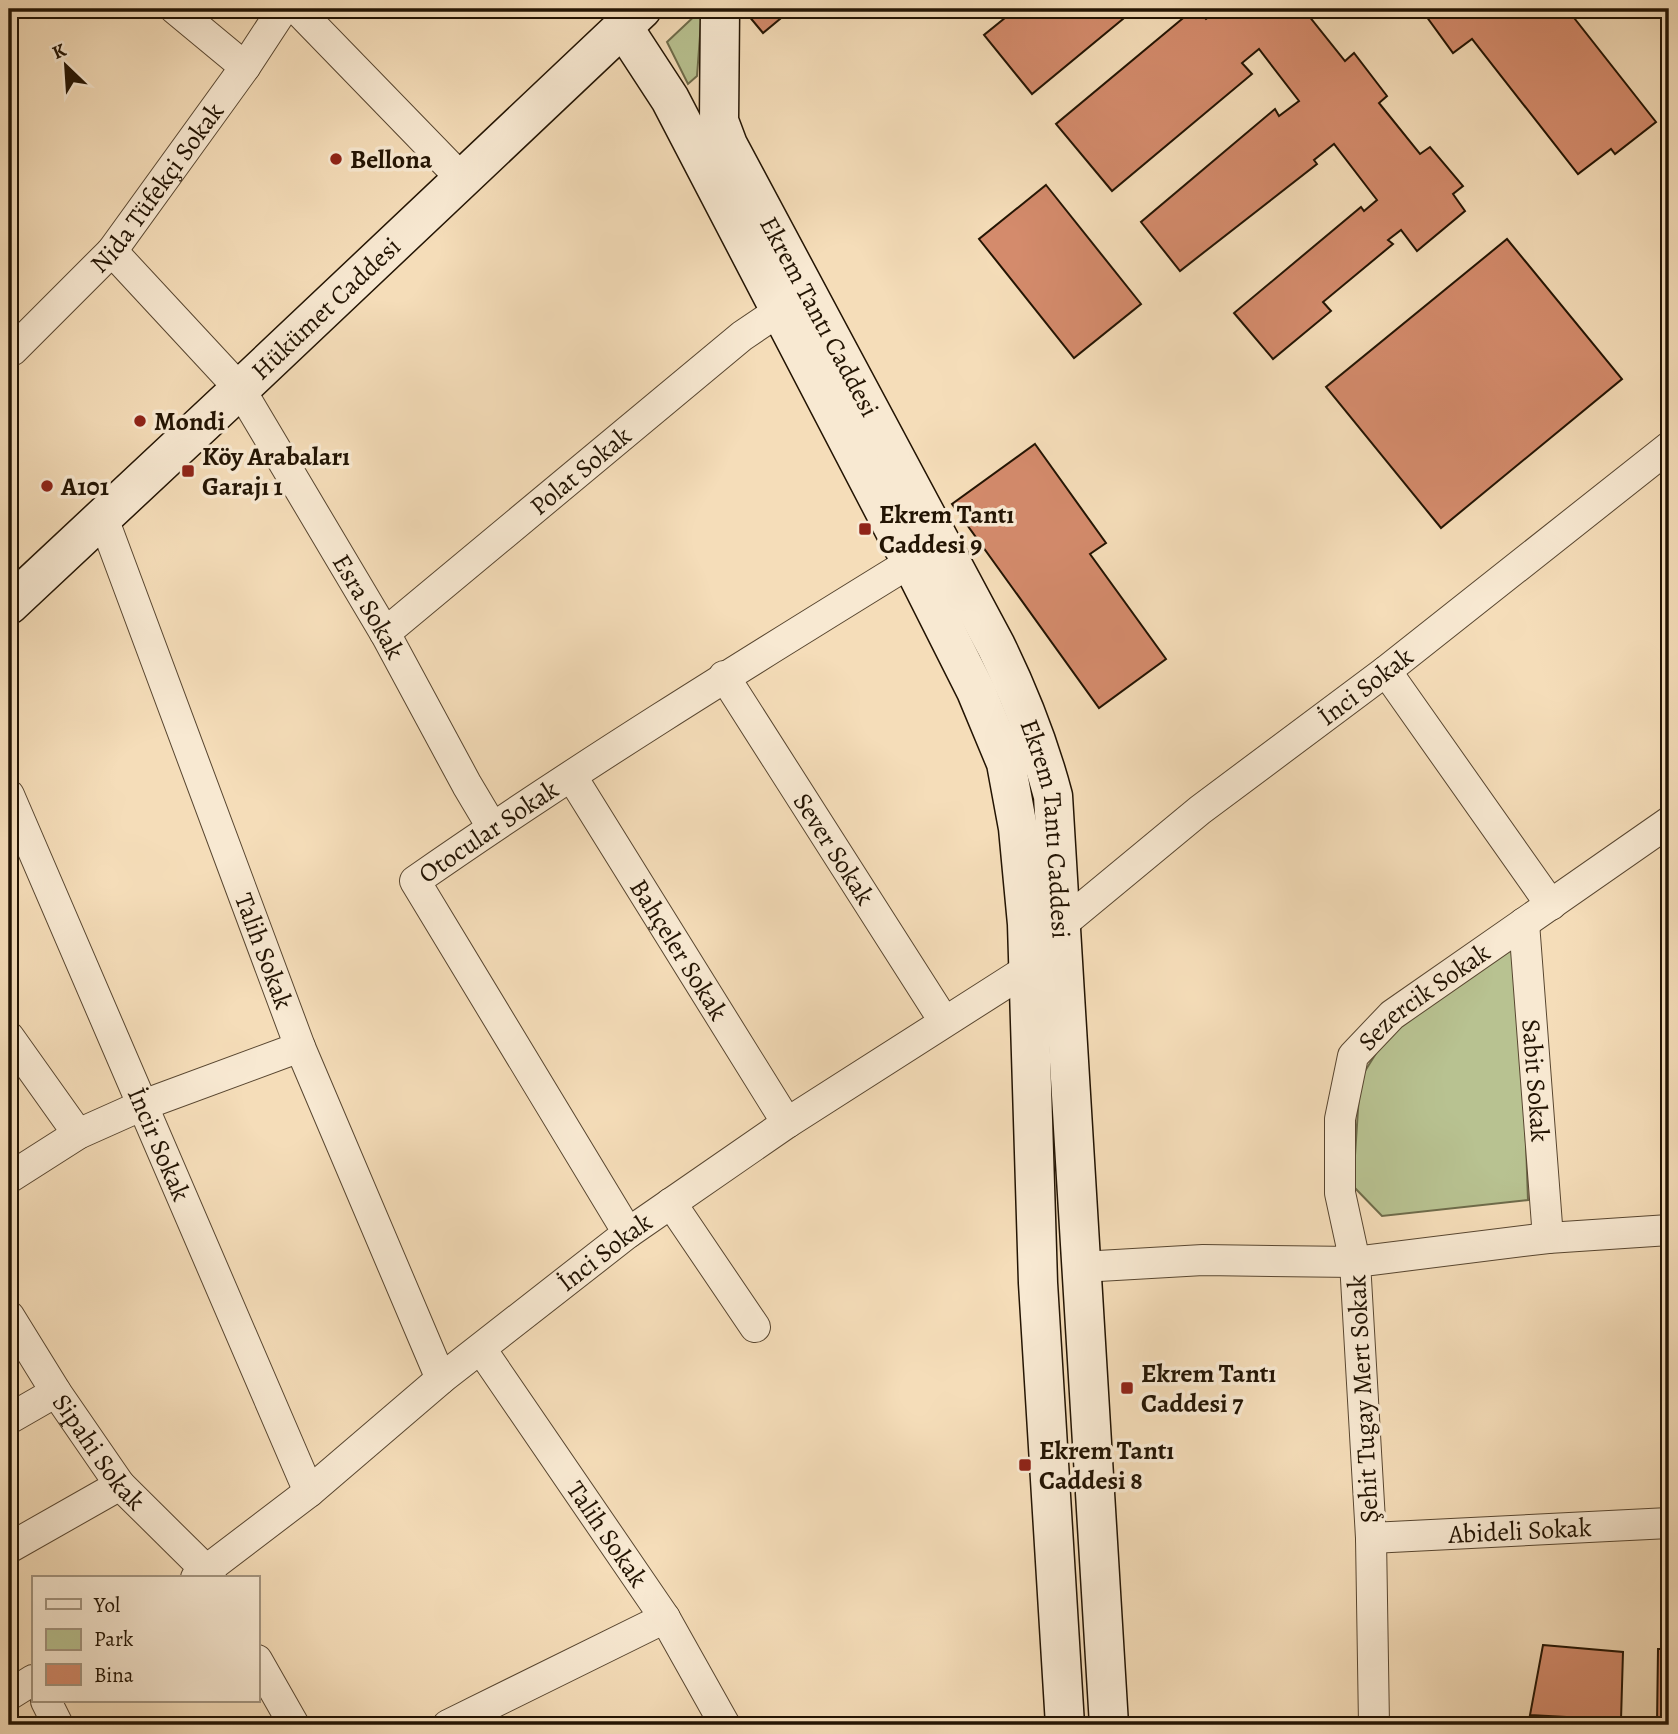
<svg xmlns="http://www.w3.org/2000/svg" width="1678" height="1734" font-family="Alegreya,serif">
<rect width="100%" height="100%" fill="#f5ddb9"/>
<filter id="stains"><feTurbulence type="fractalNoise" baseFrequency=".00286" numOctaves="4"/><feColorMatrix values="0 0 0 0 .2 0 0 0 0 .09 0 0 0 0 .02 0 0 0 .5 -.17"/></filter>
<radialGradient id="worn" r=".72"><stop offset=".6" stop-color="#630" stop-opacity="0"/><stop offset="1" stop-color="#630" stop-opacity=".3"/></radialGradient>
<g fill="#b8c291" stroke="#6e6b4a" stroke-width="2">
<path d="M702 9 697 76 688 84 667 42Z"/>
<path d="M1519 944 1528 1200 1382 1216 1353 1186 1360 1079 1395 1023Z"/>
</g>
<g fill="#d48b6c" stroke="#231403" stroke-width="2">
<path d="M743 9H792L763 33Z"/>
<path d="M1016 9H1135L1032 94 984 35Z"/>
<path d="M1194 9H1197L1206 19 1219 9H1307L1305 11 1345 61 1354 53 1387 96 1379 103 1420 154 1430 147 1463 186 1453 194 1465 211 1417 251 1401 230 1388 240 1393 244 1323 302 1331 311 1273 359 1234 313 1361 207 1364 211 1377 200 1334 144 1314 160 1317 164 1180 271 1141 222 1275 109 1279 116 1299 101 1259 49 1242 63 1252 74 1112 191 1056 124Z"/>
<path d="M1421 9H1567L1656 122 1615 154 1611 149 1578 174 1472 39 1453 53Z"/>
<path d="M1046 185 1141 304 1074 358 979 239Z"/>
<path d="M1507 239 1622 379 1441 528 1326 387Z"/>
<path d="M1035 444 1106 543 1090 554 1166 659 1099 708 952 504Z"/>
<path d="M1543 1645 1623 1652 1621 1720 1530 1715Z"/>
<path d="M1658 1649H1669V1725L1657 1724Z"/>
</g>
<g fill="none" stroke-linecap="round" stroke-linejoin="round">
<g stroke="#584630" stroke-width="32">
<g id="street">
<path d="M175 9 245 67"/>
<path d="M297 9 461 178"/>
<path id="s1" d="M112 251 240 389 385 633 467 785 492 827"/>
<path id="s2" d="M9 345 13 350 112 251 245 67 283 9"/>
<path id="s3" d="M103 518 300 1047 441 1379"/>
<path id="s4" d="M385 633 742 336 779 311"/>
<path d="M1386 671 1551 905"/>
<path id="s5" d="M724 676 944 1021"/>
<path id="s6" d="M572 777 787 1123"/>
<path id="s7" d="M9 795 309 1492"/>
<path id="s8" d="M1524 923 1548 1238"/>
<path id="s9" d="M1061 925 1200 810 1386 671 1669 447"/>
<path d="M9 1037 78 1134"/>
<path d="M9 1178 78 1134 143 1105 300 1047"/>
<path d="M671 1203 755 1327"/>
<path id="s10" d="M628 1233 415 881C577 768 744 665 911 562"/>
<path id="s11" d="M1081 1267 1203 1260 1355 1262 1340 1193V1119L1353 1056 1392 1015 1669 822"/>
<path id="s12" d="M9 1316 56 1392 120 1485 207 1571 211 1578"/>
<path id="s13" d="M481 1349 665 1618 725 1725"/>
<path d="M9 1419 56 1392"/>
<path id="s14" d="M1371 1538 1669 1523"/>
<path d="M9 1548 120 1485"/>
<path id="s15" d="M196 1578 309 1492 441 1379 628 1233 787 1123 1028 969"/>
<path d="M257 1660 294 1725"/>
<path d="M9 1695 33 1680"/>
<path d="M46 1701 58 1725"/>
<path d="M448 1725 665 1618"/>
<path d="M1374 1725 1371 1538 1355 1262 1548 1238 1669 1230"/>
</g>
</g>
<g stroke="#231403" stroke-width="41">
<g id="secondary">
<path id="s16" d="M720 9 719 121 728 145 996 646C1020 695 1039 743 1053 796L1109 1725"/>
<path d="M623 27 670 99 911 562 976 691 1006 763 1018 828 1027 924 1038 1283 1065 1725"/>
<path id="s17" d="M9 605 240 389 642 9"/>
</g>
</g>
<use href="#street" stroke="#f8e9d2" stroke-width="30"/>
<use href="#secondary" stroke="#f8e9d2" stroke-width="38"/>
</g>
<g fill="#8f2418" stroke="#f8e9d2" stroke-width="2.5">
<circle cx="336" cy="159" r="7"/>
<circle cx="140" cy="421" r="7"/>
<rect x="181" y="464" width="14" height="14" rx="3.5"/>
<circle cx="47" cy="486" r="7"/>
<rect x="858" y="522" width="14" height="14" rx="3.5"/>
<rect x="1120" y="1381" width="14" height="14" rx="3.5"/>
<rect x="1018" y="1458" width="14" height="14" rx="3.5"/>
</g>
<g text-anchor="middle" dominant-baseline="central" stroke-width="7" stroke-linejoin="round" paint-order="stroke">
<g font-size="26" font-weight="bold" fill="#231403" stroke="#f8e9d2" text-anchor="start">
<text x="350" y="159">Bellona</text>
<text x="154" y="421">Mondi</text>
<text x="202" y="456">Köy Arabaları<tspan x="202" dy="30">Garajı 1</tspan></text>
<text x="61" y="486">A101</text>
<text x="879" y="514">Ekrem Tantı<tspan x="879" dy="30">Caddesi 9</tspan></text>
<text x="1141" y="1373">Ekrem Tantı<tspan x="1141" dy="30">Caddesi 7</tspan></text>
<text x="1039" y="1450">Ekrem Tantı<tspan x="1039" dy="30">Caddesi 8</tspan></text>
</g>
<g font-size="26" fill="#231403" stroke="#f8e9d2">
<text stroke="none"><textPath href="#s2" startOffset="224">Nida Tüfekçi Sokak</textPath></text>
<text stroke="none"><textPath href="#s17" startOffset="434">Hükümet Caddesi</textPath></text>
<text stroke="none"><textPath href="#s16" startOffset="332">Ekrem Tantı Caddesi</textPath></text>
<text stroke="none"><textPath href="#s4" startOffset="254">Polat Sokak</textPath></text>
<text stroke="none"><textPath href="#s1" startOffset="441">Esra Sokak</textPath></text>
<text stroke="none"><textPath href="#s9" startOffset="387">İnci Sokak</textPath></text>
<text stroke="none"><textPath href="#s16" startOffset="898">Ekrem Tantı Caddesi</textPath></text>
<text stroke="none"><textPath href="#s10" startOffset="500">Otocular Sokak</textPath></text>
<text stroke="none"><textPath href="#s5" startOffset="205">Sever Sokak</textPath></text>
<text stroke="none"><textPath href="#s6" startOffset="203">Bahçeler Sokak</textPath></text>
<text stroke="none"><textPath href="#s3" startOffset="462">Talih Sokak</textPath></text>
<text stroke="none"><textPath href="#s11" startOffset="576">Sezercik Sokak</textPath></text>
<text stroke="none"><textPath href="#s8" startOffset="158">Sabit Sokak</textPath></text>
<text stroke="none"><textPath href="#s7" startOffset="380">İncir Sokak</textPath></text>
<text stroke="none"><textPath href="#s15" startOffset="523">İnci Sokak</textPath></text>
<text transform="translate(1363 1399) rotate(-93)">Şehit Tugay Mert Sokak</text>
<text stroke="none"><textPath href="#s12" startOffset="163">Sipahi Sokak</textPath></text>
<text stroke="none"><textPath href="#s14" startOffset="149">Abideli Sokak</textPath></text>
<text stroke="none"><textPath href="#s13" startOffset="224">Talih Sokak</textPath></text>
</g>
</g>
<rect width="1678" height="1734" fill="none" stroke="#f5ddb9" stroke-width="35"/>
<rect x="10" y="10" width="1657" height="1713" fill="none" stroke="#231403" stroke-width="3.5"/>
<rect x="18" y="18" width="1643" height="1699" fill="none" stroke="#231403" stroke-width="2"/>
<rect x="32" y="1576" width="228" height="126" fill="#f8e9d2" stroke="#a3947f" stroke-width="2"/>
<rect x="46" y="1599" width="35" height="10" fill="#f8e9d2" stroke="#a3947f" stroke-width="2"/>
<text x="94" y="1612" font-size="21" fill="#231403">Yol</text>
<rect x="46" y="1629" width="35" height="21" fill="#b8c291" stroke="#a3947f" stroke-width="2"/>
<text x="94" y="1646" font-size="21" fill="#231403">Park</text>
<rect x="46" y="1664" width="35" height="21" fill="#d48b6c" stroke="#a3947f" stroke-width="2"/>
<text x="94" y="1682" font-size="21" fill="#231403">Bina</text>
<g transform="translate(66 66) rotate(335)" stroke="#f8e9d2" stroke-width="5" paint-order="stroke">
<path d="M0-5L12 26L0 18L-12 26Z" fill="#231403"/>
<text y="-10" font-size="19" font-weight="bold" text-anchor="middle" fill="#231403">K</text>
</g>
<rect width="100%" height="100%" filter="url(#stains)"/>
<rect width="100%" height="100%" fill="url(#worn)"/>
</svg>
